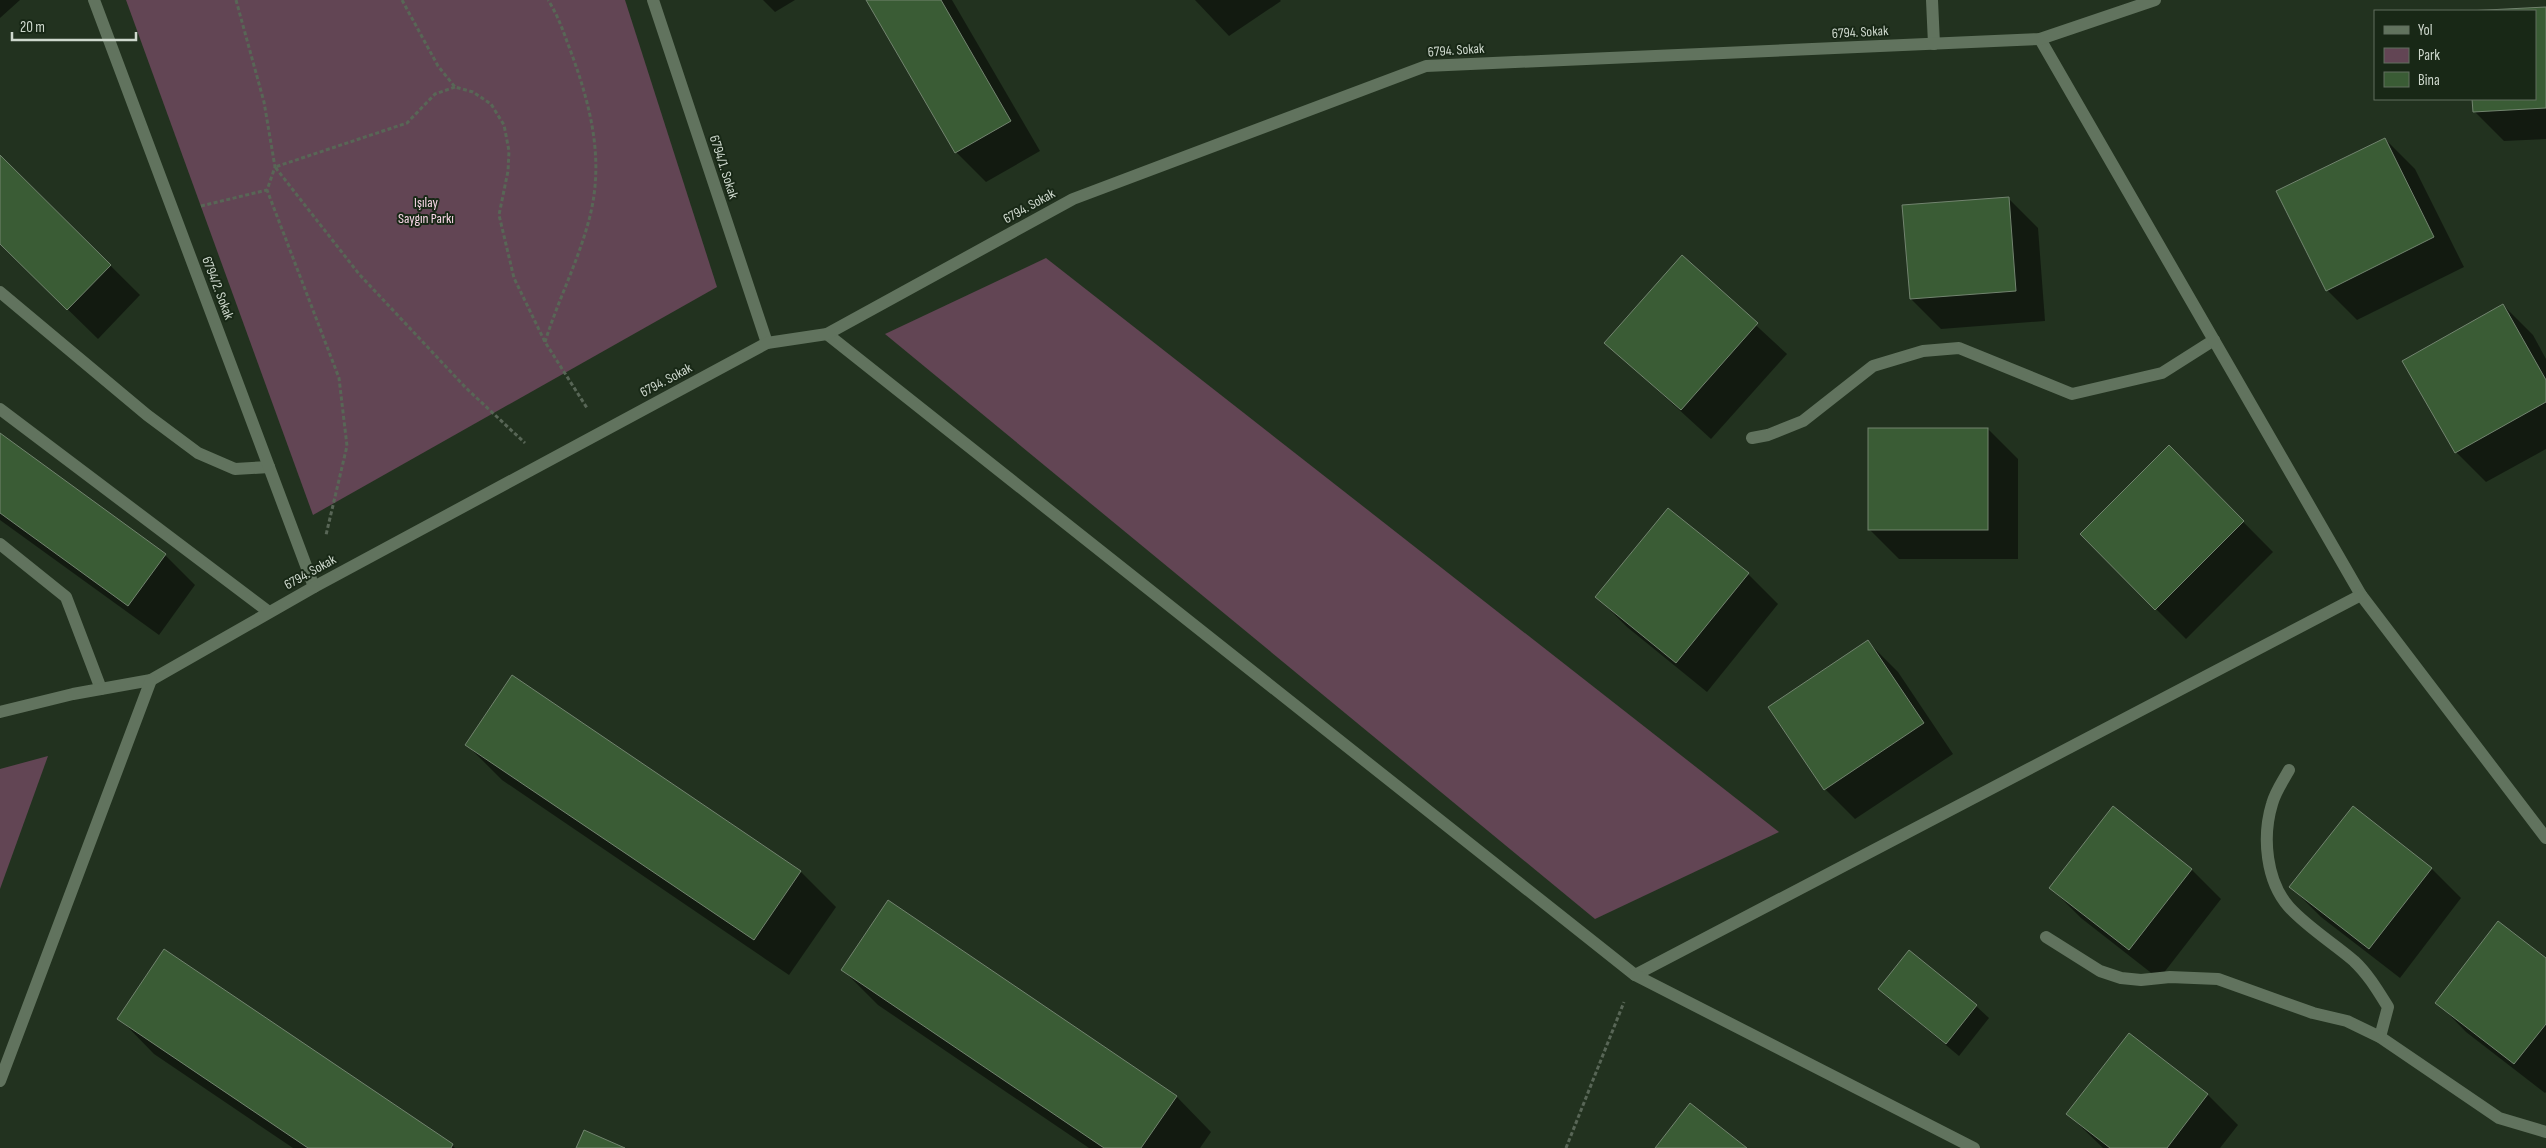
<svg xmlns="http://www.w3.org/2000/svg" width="2546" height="1148" font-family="'Sofia Sans Condensed',sans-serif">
<rect width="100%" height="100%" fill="#22321f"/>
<g fill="#624554">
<path d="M126 0H625L717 287 313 515Z"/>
<path d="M1046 258 1779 832 1595 919 885 334Z"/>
<path d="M48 756 0 889V769Z"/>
</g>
<g fill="#0007">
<path d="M0 0H20L0 18Z"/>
<path d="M763 0H795L775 12Z"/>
<path d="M867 0H952L1040 151 986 182 956 152Z"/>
<path d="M1195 0H1280L1281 1 1229 36Z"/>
<path d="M2546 9V139L2504 141 2474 111 2473 99H2535V11H2492Z"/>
<path d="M2385 139 2415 169 2464 267 2357 320 2327 290Z"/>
<path d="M0 156 140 295 98 339 0 243Z"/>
<path d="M2008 198 2038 228 2045 321 1941 329 1911 299Z"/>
<path d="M1682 257 1787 354 1711 439 1606 343Z"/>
<path d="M2503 305 2533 335 2546 359V449L2486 482 2456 452 2404 361Z"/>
<path d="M1988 429 2018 459V559H1899L1869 529Z"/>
<path d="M0 435 165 555 195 585 159 635 0 520Z"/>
<path d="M2169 447 2273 552 2186 639 2081 534Z"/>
<path d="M1668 509 1748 574 1778 604 1707 692 1627 627 1597 597Z"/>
<path d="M1868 642 1898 672 1953 754 1855 819 1825 789Z"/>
<path d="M467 745 800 871 836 907 789 975 502 780Z"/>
<path d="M2431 868 2461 898 2400 978 2321 917 2291 887Z"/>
<path d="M2191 869 2221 899 2159 979 2081 918 2051 888Z"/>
<path d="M2546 960V1092L2545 1093 2466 1032 2437 1002Z"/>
<path d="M843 970 1176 1096 1211 1132 1200 1148H1089L878 1005Z"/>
<path d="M1879 989 1976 1006 1989 1018 1959 1056Z"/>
<path d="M119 1018 452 1145 455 1148H293L154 1054Z"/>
<path d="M2129 1035 2208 1095 2238 1125 2220 1148H2103L2068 1114Z"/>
</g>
<g fill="#3a5c35" stroke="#72846f">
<path d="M866 0H941L1011 121 955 153Z"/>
<path d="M2546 7V108L2473 112 2472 99H2535V11H2467Z"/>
<path d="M2385 138 2434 237 2326 291 2276 191Z"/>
<path d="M0 155 111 265 67 310 0 244Z"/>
<path d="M2009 197 2016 291 1910 299 1902 205Z"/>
<path d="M1682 255 1758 323 1681 410 1604 343Z"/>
<path d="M2503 304 2546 380V402L2455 453 2402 361Z"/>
<rect x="1868" y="428" width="120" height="102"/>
<path d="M0 433 166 554 128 606 0 513Z"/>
<path d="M2169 445 2244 521 2155 610 2080 534Z"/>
<path d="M1668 508 1749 573 1676 663 1595 597Z"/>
<path d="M1868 640 1924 723 1824 790 1768 707Z"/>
<path d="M512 675 801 871 754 940 465 745Z"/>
<path d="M2113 806 2192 869 2129 950 2049 888Z"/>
<path d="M2353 806 2432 868 2369 949 2289 887Z"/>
<path d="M888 900 1177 1096 1141 1148H1104L841 970Z"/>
<path d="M2498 921 2546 958V1024L2514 1064 2435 1003Z"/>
<path d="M164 949 453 1144 451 1148H308L117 1019Z"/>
<path d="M1909 950 1977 1005 1946 1044 1878 989Z"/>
<path d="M2129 1033 2208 1094 2167 1148H2110L2066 1114Z"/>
<path d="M1690 1103 1747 1148H1655Z"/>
<path d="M584 1130 625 1148H576Z"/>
</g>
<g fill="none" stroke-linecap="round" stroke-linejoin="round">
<g stroke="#586656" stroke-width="3" stroke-dasharray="4 2.5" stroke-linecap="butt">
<path d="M236 0 264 102 275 167 267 190 339 378 347 446 326 535"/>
<path d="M402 0 438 66 455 87 473 92 491 104 504 125 509 151 508 171 499 215 514 278 545 342 587 408"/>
<path d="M455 87 435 94 407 123 275 167 359 274 466 388 525 443"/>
<path d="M201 206 267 190"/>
<path d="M545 342C558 300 579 260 590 216 604 159 591 107 571 52 564 34 559 17 548 0"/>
<path d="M1566 1148 1624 1002"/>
</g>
<g stroke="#61735e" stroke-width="12">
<path d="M0 292 147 415 198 453 235 469 269 467"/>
<path d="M1752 438 1768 435 1803 421 1873 366 1923 351 1959 348 2072 394 2162 373 2214 340"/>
<path d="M0 544 66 597 101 689"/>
<path d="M2289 770C2283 781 2275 792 2272 804 2262 837 2266 881 2289 907 2307 927 2333 943 2354 961 2368 974 2378 991 2388 1007L2380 1037"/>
<path d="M2046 937 2100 971 2121 978 2141 980 2170 977 2218 979 2313 1013 2347 1021 2380 1037 2499 1118 2546 1132"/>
</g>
<g stroke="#61735e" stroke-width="12">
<path d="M94 0 314 587"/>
<path d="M653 0 767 343"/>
<path d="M1932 0 1934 44"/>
<path d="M2040 39 2361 595 2546 838"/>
<path d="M827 334 1635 975 2361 595"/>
<path d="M0 409 269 612"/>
<path d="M1635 975 1974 1148"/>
</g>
<g stroke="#61735e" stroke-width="12">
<path d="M0 712 73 694 151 680 314 587 767 343 827 334 1073 199 1426 66 2040 39 2155 0"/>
<path d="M0 1081 151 680"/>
</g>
</g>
<g text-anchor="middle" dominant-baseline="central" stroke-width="4" stroke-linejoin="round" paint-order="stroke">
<g font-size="14" fill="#ced8cd" stroke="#182816">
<text transform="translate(1860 32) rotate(-3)">6794. Sokak</text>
<text transform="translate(1456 50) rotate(-4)">6794. Sokak</text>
<text transform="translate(724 167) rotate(72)">6794/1. Sokak</text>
<text transform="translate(1029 206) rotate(-29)">6794. Sokak</text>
<text transform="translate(218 288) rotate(69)">6794/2. Sokak</text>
<text transform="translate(666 380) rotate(-28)">6794. Sokak</text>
<text transform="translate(310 572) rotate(-29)">6794. Sokak</text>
</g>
<g font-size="14" fill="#f8d7e7" stroke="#182816">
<text x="426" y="202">Işılay<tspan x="426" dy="16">Saygın Parkı</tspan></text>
</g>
</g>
<rect x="2374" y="10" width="162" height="90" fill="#182816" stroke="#616e5f"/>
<rect x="2384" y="26" width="25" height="8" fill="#61735e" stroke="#616e5f"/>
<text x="2418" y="35" font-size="15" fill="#ced8cd">Yol</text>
<rect x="2384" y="48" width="25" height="15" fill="#624554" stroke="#616e5f"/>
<text x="2418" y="60" font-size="15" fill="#ced8cd">Park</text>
<rect x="2384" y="72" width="25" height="15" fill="#3a5c35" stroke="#616e5f"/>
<text x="2418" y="85" font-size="15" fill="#ced8cd">Bina</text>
<path d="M12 32v8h124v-8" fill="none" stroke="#ced8cd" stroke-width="2.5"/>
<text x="20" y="32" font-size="15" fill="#ced8cd" stroke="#182816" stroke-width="4" paint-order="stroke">20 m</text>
</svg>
